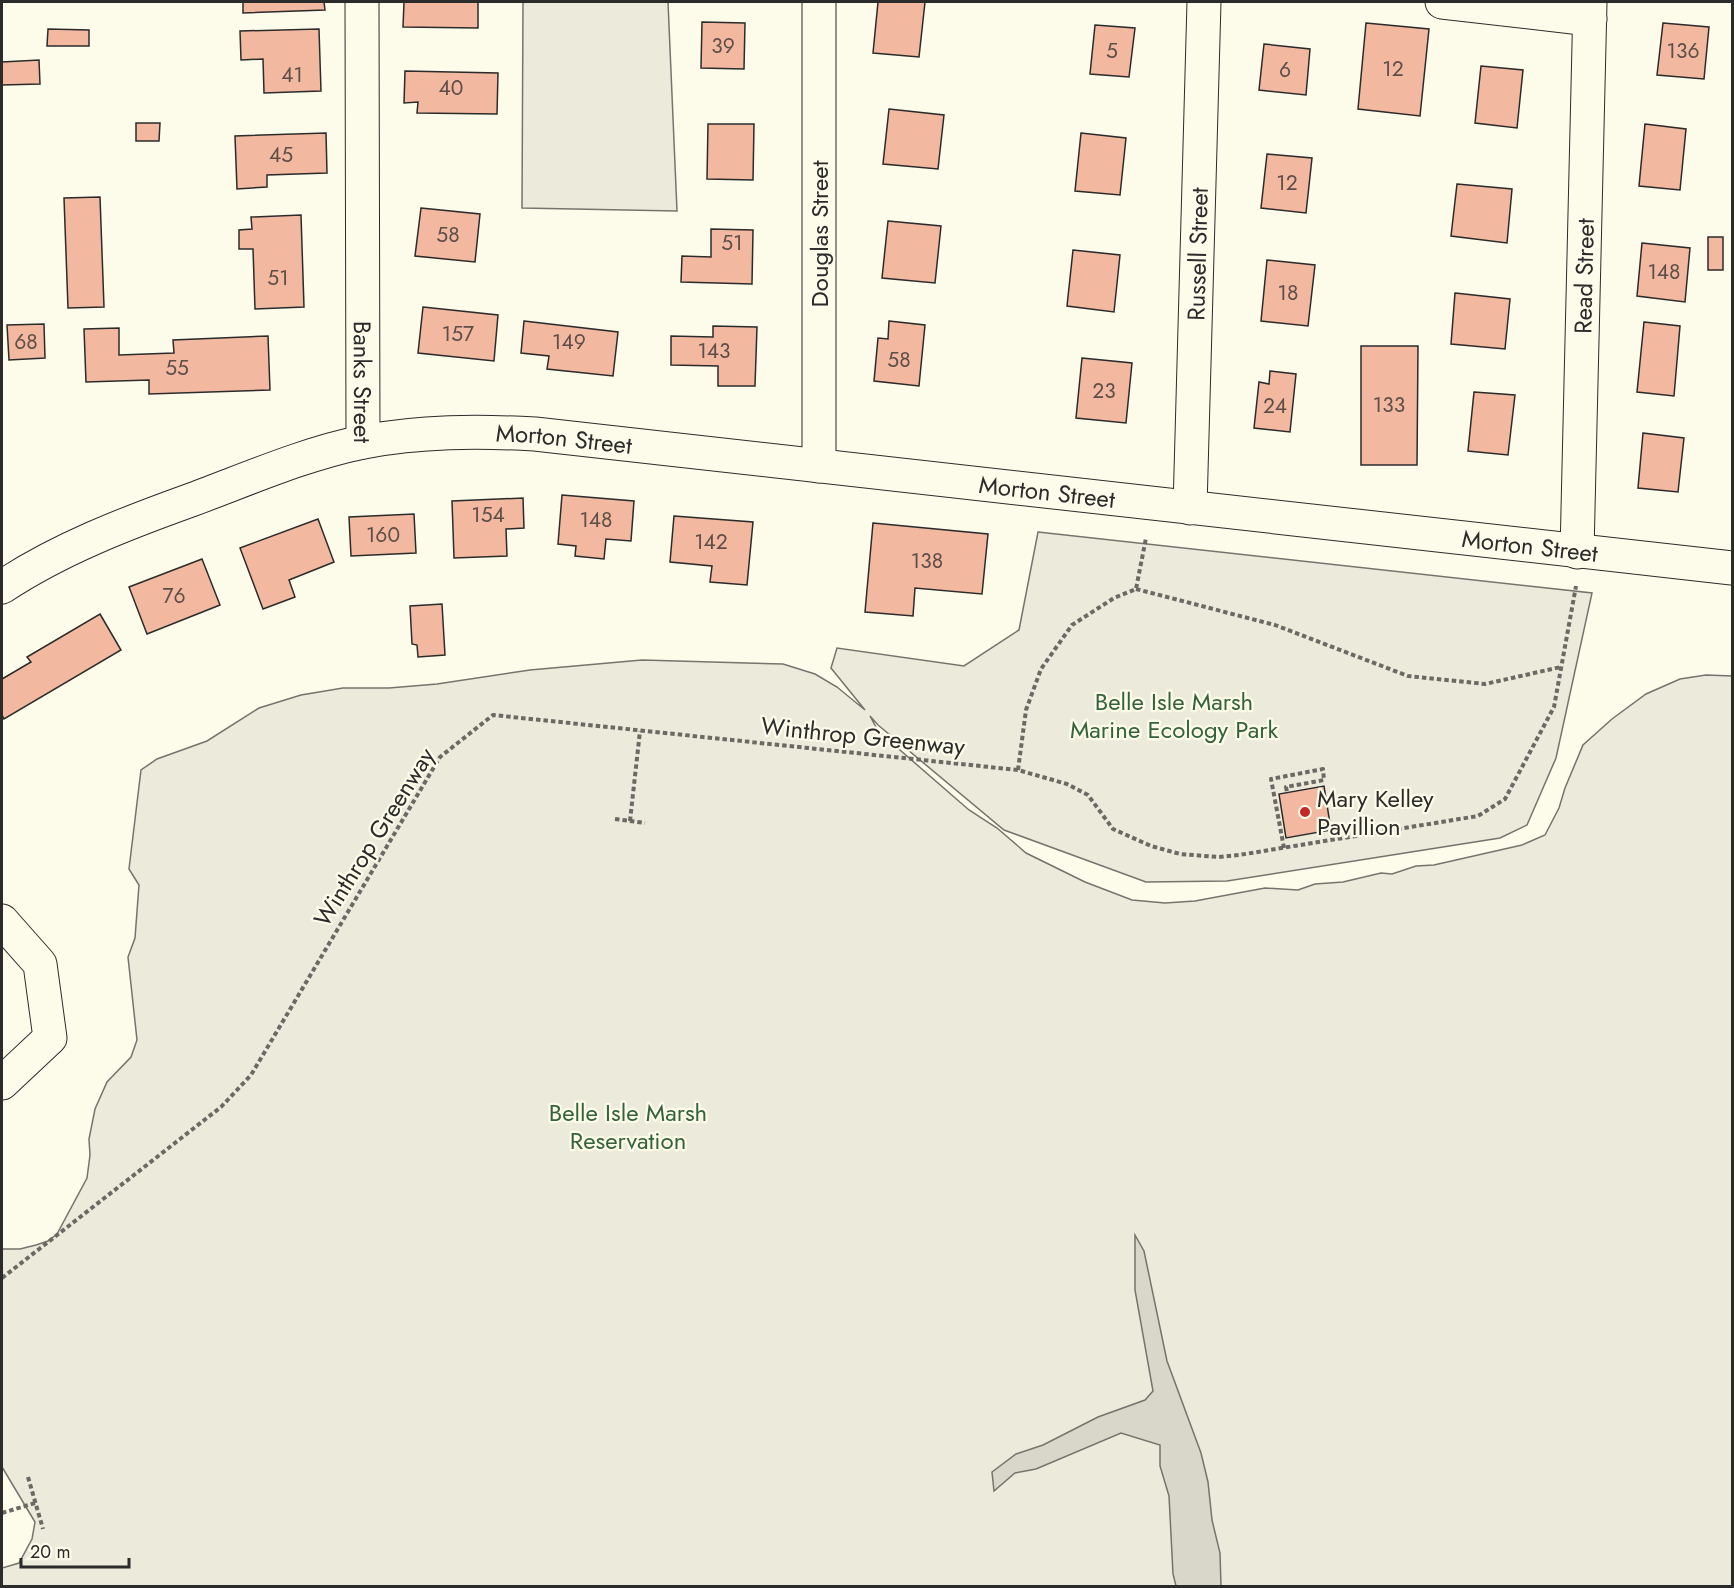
<svg xmlns="http://www.w3.org/2000/svg" width="1734" height="1588" font-family="Jost,sans-serif">
<rect width="100%" height="100%" fill="#fdfbea"/>
<g fill="#ecebdb" stroke="#74746e" stroke-width="1.5">
<path d="M523 2H668L677 211 522 208Z"/>
<path d="M1038 532 1592 593 1556 758 1527 825 1500 838 1227 881 1146 882 1004 830 878 725 870 716 877 729 885 737 969 810 997 828 1026 853 1085 882 1132 900 1165 903 1195 901 1265 888 1298 890 1315 884 1343 882 1381 873 1392 874 1416 866 1434 865 1522 845 1545 835 1559 808 1565 788 1583 745 1612 719 1646 694 1680 679 1706 675 1732 676V1586H2V1568L19 1563 32 1539 35 1522 2 1467V1249H20L36 1245 48 1241 57 1234 87 1178 90 1155 89 1139 95 1109 107 1082 131 1057 137 1040 128 957 135 938 139 885 129 869 141 770 157 759 207 741 259 708 301 695 343 688H389L437 684 530 670 642 660 783 664 815 674 837 687 865 710 831 668 837 648 964 666 1019 630Z"/>
</g>
<path fill="#d8d7c9" stroke="#74746e" stroke-width="1.5" d="M1135 1235 1144 1251 1167 1361 1201 1453 1208 1482 1212 1520 1220 1553 1221 1586H1176L1173 1574 1169 1496 1160 1466V1445L1121 1433 1036 1469 1015 1473 994 1491 992 1472 1016 1454 1043 1445 1098 1417 1145 1400 1153 1391 1135 1290Z"/>
<g fill="#f2b8a0" stroke="#2b2b2b" stroke-width="1.5">
<path d="M243 2H324L325 10 243 13Z"/>
<path d="M404 2H478V28L403 27Z"/>
<path d="M878 2H925L919 57 873 53Z"/>
<path d="M702 22 745 23 744 69 701 68Z"/>
<path d="M1366 23 1429 29 1420 116 1358 109Z"/>
<path d="M1663 23 1709 27 1704 79 1657 75Z"/>
<path d="M1095 25 1135 28 1129 77 1090 74Z"/>
<path d="M48 29 89 30V46H47Z"/>
<path d="M319 29 321 91 264 93 263 59 241 60 240 31Z"/>
<path d="M1264 44 1310 49 1306 95 1259 90Z"/>
<path d="M39 60 40 84 2 85V62Z"/>
<path d="M1481 66 1523 70 1517 128 1475 123Z"/>
<path d="M405 71 498 73 497 114 417 113 418 102 404 103Z"/>
<path d="M889 109 944 115 938 169 883 164Z"/>
<path d="M136 123H160L159 141H136Z"/>
<path d="M708 124H754L753 180 707 179Z"/>
<path d="M1645 124 1686 129 1680 190 1639 186Z"/>
<path d="M326 133 327 173 267 175V187L237 189 235 136Z"/>
<path d="M1081 133 1126 138 1120 195 1075 191Z"/>
<path d="M1267 154 1312 158 1306 213 1261 208Z"/>
<path d="M1457 184 1512 189 1507 243 1451 236Z"/>
<path d="M100 197 104 307 68 308 64 198Z"/>
<path d="M421 208 480 214 475 262 415 256Z"/>
<path d="M301 215 304 307 255 309 253 249H239V230L252 229 251 217Z"/>
<path d="M888 221 941 226 935 283 882 278Z"/>
<path d="M711 229 753 230 752 284 681 282 682 256 711 257Z"/>
<rect x="1708" y="237" width="15" height="33"/>
<path d="M1642 243 1690 248 1685 302 1637 296Z"/>
<path d="M1073 250 1120 255 1114 312 1067 306Z"/>
<path d="M1267 260 1315 265 1308 326 1261 321Z"/>
<path d="M1455 293 1510 299 1505 349 1451 344Z"/>
<path d="M423 307 498 315 494 361 418 353Z"/>
<path d="M524 321 618 332 613 376 547 369 549 356 521 353Z"/>
<path d="M889 321 925 325 919 386 874 381 878 338 888 339Z"/>
<path d="M1644 322 1680 326 1674 396 1637 392Z"/>
<path d="M44 324 45 358 9 360 7 325Z"/>
<path d="M713 326 757 327 755 386H718V366L671 365V336L713 337Z"/>
<path d="M119 328V355L174 353 173 340 268 336 270 390 149 394V380L86 382 84 329Z"/>
<path d="M1361 346H1418L1417 465H1361Z"/>
<path d="M1082 358 1132 363 1126 423 1076 418Z"/>
<path d="M1270 371 1296 374 1290 432 1254 428 1259 382 1269 384Z"/>
<path d="M1474 392 1515 395 1508 455 1468 451Z"/>
<path d="M1643 433 1684 438 1678 492 1638 488Z"/>
<path d="M562 495 634 501 631 541 606 539 604 559 575 556 576 546 558 544Z"/>
<path d="M523 498 524 528 506 529 507 556 454 558 452 501Z"/>
<path d="M414 514 416 553 351 556 349 517Z"/>
<path d="M674 516 753 522 747 585 710 582 712 566 670 562Z"/>
<path d="M318 519 334 562 289 580 295 597 263 609 240 548Z"/>
<path d="M873 523 988 534 982 594 915 588 913 616 865 612Z"/>
<path d="M202 559 220 605 147 634 129 587Z"/>
<path d="M442 604 445 655 418 657 417 645 412 644 410 606Z"/>
<path d="M100 614 121 650 4 719 2 715V679L31 662 27 657Z"/>
<path d="M1324 786 1331 830 1286 838 1279 794Z"/>
</g>
<g fill="none" stroke-linecap="round" stroke-linejoin="round">
<g stroke="#2b2b2b" stroke-width="35">
<g id="minor">
<path id="s1" d="M362 2 363 442"/>
<path d="M819 2V466"/>
<path d="M1442 2 1590 19"/>
<path id="s2" d="M1190 508 1204 2"/>
<path id="s3" d="M1577 552 1590 2"/>
<path id="s4" d="M2 587C59 549 127 523 191 500 248 479 304 454 363 442 421 431 477 431 535 434L1732 568"/>
<path d="M2 921 40 964 50 1038 2 1083"/>
</g>
</g>
<g stroke="#6a6964" stroke-width="4" stroke-dasharray="4.5 3" stroke-linecap="butt">
<path d="M1136 589 1275 625 1408 676 1485 684 1561 667"/>
<path d="M1018 770 1026 710 1041 669 1072 625 1114 598 1136 589 1146 538"/>
<path d="M615 819 645 823"/>
<path d="M630 821 640 731"/>
<path d="M1284 848 1271 779 1323 769 1324 780 1286 787 1287 792"/>
<path d="M2 1278 221 1107 251 1075 440 757 493 715 1018 770 1067 784 1088 795 1113 829 1151 846 1180 854 1218 857 1239 855 1478 816 1505 799 1554 707 1576 586"/>
<path d="M28 1477 43 1529"/>
<path d="M2 1513 35 1503"/>
</g>
<use href="#minor" stroke="#fdfbea" stroke-width="33"/>
</g>
<circle fill="#c62828" stroke="#fdfbea" stroke-width="2" cx="1305" cy="812" r="6"/>
<g text-anchor="middle" dominant-baseline="central" stroke-width="4.5" stroke-linejoin="round" paint-order="stroke">
<g font-size="21" fill="#5d4e48">
<text x="723" y="46">39</text>
<text x="1112" y="51">5</text>
<text x="1683" y="51">136</text>
<text x="1393" y="69">12</text>
<text x="1285" y="70">6</text>
<text x="292" y="75">41</text>
<text x="451" y="88">40</text>
<text x="281" y="155">45</text>
<text x="1287" y="183">12</text>
<text x="448" y="235">58</text>
<text x="732" y="243">51</text>
<text x="1664" y="272">148</text>
<text x="278" y="278">51</text>
<text x="1288" y="293">18</text>
<text x="458" y="334">157</text>
<text x="26" y="342">68</text>
<text x="569" y="342">149</text>
<text x="714" y="351">143</text>
<text x="899" y="360">58</text>
<text x="177" y="368">55</text>
<text x="1104" y="391">23</text>
<text x="1389" y="405">133</text>
<text x="1275" y="406">24</text>
<text x="488" y="515">154</text>
<text x="596" y="520">148</text>
<text x="383" y="535">160</text>
<text x="711" y="542">142</text>
<text x="927" y="561">138</text>
<text x="174" y="596">76</text>
</g>
<g font-size="24" fill="#2b2b2b" stroke="#fdfbea">
<text transform="translate(819 234) rotate(-90)">Douglas Street</text>
<text stroke="none"><textPath href="#s2" startOffset="254">Russell Street</textPath></text>
<text stroke="none"><textPath href="#s3" startOffset="276">Read Street</textPath></text>
<text stroke="none"><textPath href="#s1" startOffset="380">Banks Street</textPath></text>
<text stroke="none"><textPath href="#s4" startOffset="592">Morton Street</textPath></text>
<text stroke="none"><textPath href="#s4" startOffset="1078">Morton Street</textPath></text>
<text stroke="none"><textPath href="#s4" startOffset="1564">Morton Street</textPath></text>
<text transform="translate(863 736) rotate(6)">Winthrop Greenway</text>
<text transform="translate(374 837) rotate(-58)">Winthrop Greenway</text>
</g>
<g font-size="24" fill="#34623c" stroke="#fdfbea">
<text x="1174" y="701">Belle Isle Marsh<tspan x="1174" dy="28">Marine Ecology Park</tspan></text>
<text x="628" y="1112">Belle Isle Marsh<tspan x="628" dy="28">Reservation</tspan></text>
</g>
<g font-size="24" fill="#2b2b2b" stroke="#fdfbea" text-anchor="start">
<text x="1317" y="798">Mary Kelley<tspan x="1317" dy="28">Pavillion</tspan></text>
</g>
</g>
<rect width="1734" height="1588" fill="none" stroke="#2b2b2b" stroke-width="6"/>
<path d="M21 1558v9h108v-9" fill="none" stroke="#2b2b2b" stroke-width="3"/>
<text x="30" y="1558" font-size="18" fill="#2b2b2b" stroke="#fdfbea" stroke-width="4.5" paint-order="stroke">20 m</text>
</svg>
